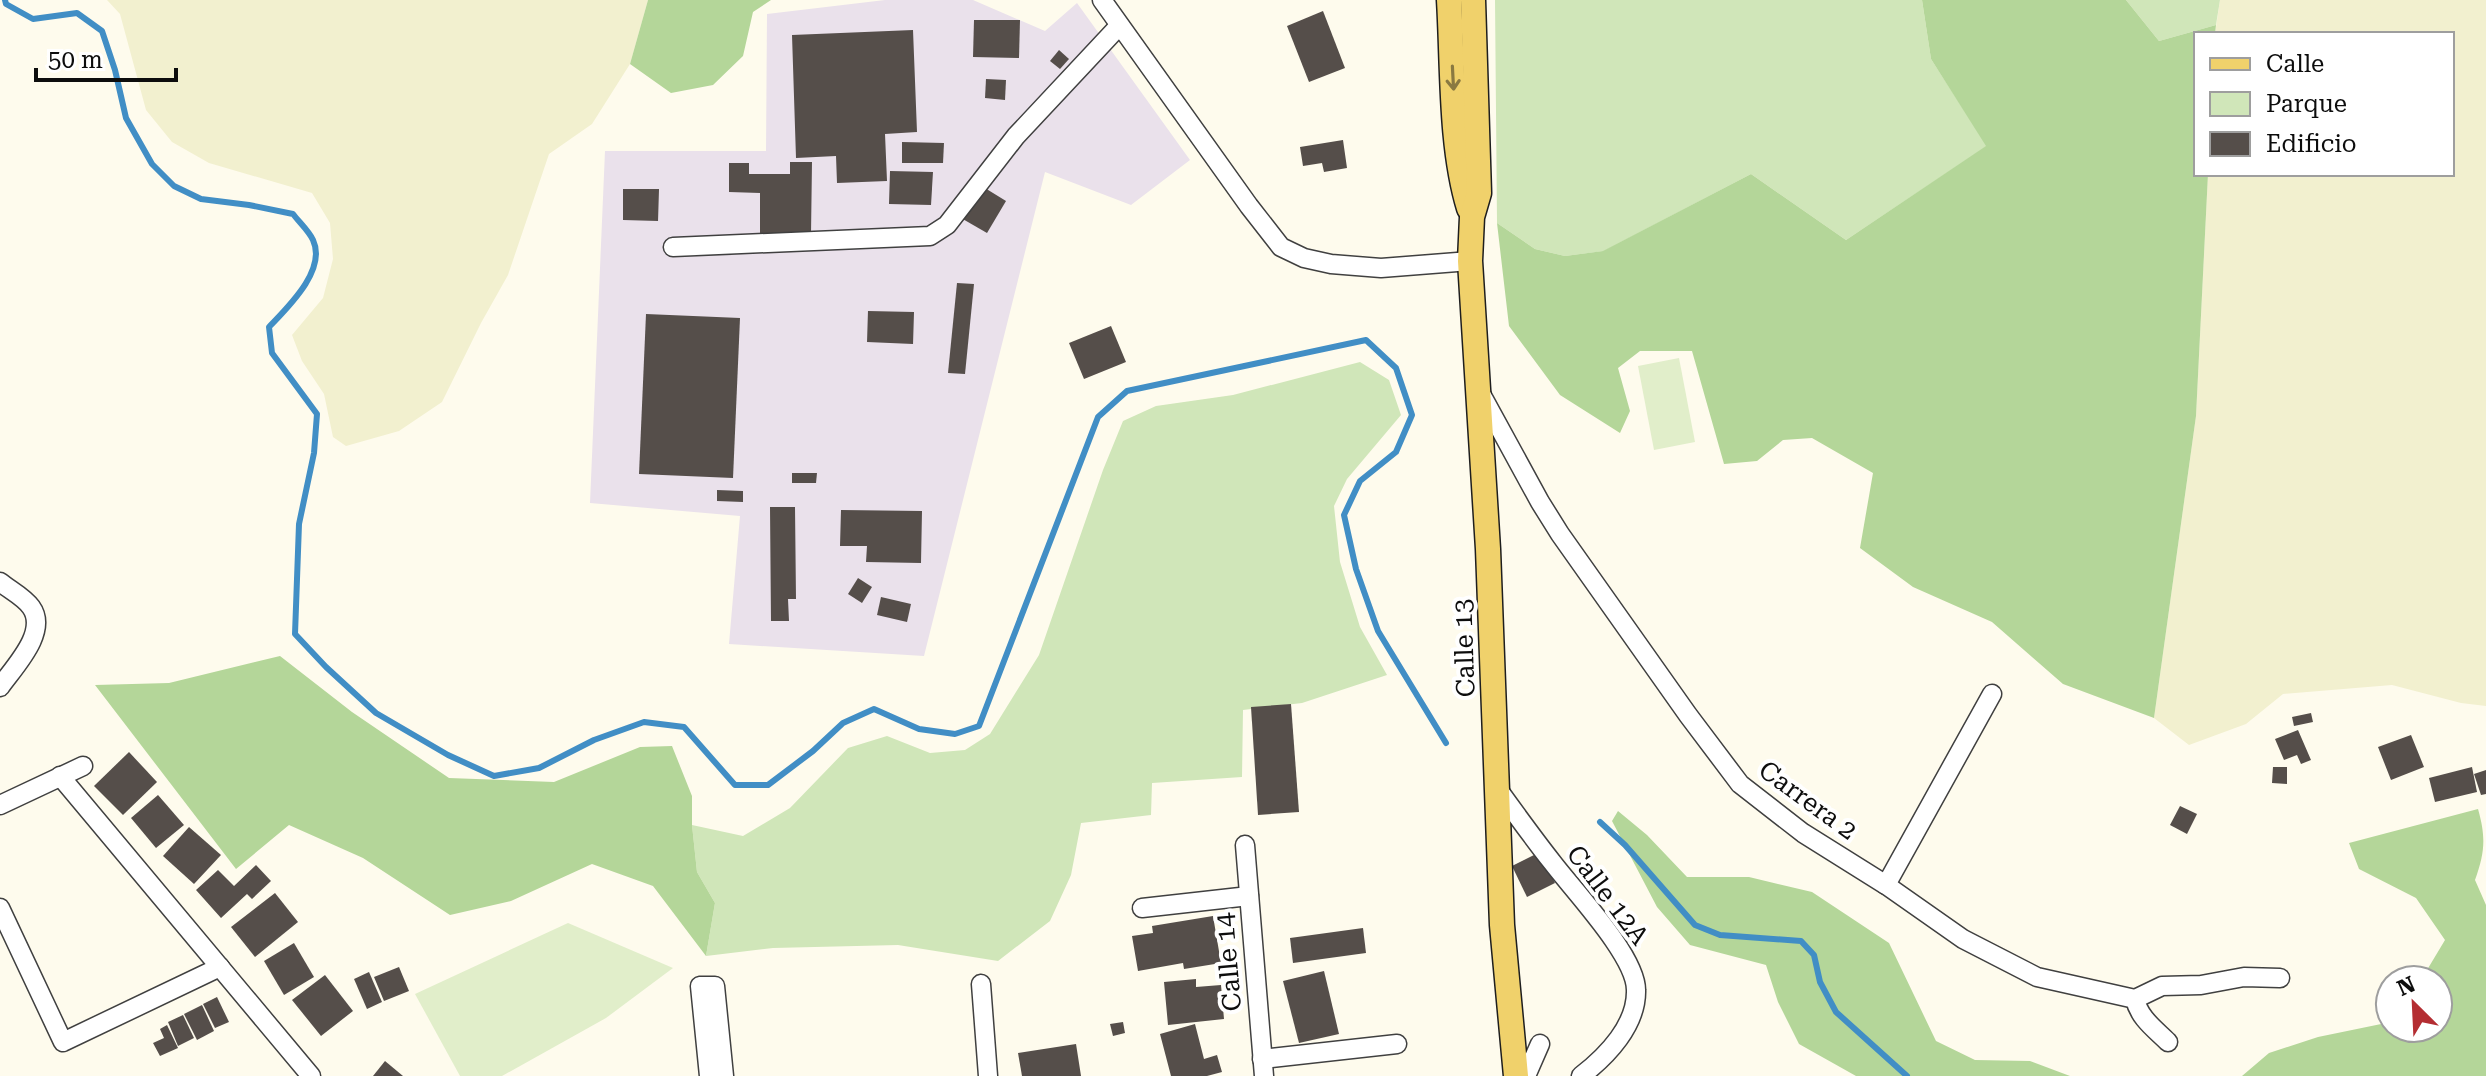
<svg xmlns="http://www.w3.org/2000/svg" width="2486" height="1076" font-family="'Roboto Serif',serif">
<rect width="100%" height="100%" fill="#fefbed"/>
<path fill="#eae1eb" d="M885 0H973L1045 31 1077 3 1190 160 1131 205 1045 172 924 656 729 644 740 516 590 503 605 151H766L767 14Z"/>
<g fill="#f2f0cf">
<path d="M107 0H648L630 64 592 124 549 154 508 275 481 323 442 402 399 431 346 446 333 437 324 394 302 361 292 335 323 298 333 259 330 223 312 193 209 163 172 142 146 110 120 14Z"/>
<path d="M2220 0H2486V706L2461 703 2392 685 2283 694 2246 724 2189 745 2154 718 2196 416 2208 174H2452V34H2215Z"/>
</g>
<g fill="#d0e6b9">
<path d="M1495 0H1922L1931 59 1987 146 1846 240 1751 174 1604 251 1565 256 1535 249 1497 223Z"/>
<path d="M2126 0H2220L2216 25 2159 41Z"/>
<path d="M1360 362 1389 380 1401 415 1347 479 1334 506 1340 562 1360 627 1387 675 1302 703 1243 710 1242 777 1152 783 1151 815 1081 823 1071 875 1050 921 998 961 898 945 773 948 706 956 715 903 697 872 692 825 743 836 790 808 848 748 887 736 930 753 965 750 990 734 1039 655 1103 470 1123 421 1156 406 1233 395Z"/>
</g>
<g fill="#b4d699">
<path d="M648 0H771L753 12 743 56 713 85 671 93 630 64Z"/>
<path d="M1922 0H2126L2159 41 2216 25 2215 34H2196V174H2208L2196 416 2154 718 2063 684 1992 622 1913 587 1860 548 1873 473 1812 438 1783 440 1757 461 1724 464 1692 351H1640L1618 368 1630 411 1620 433 1560 395 1509 326 1497 223 1535 249 1565 256 1603 251 1751 174 1846 240 1986 146 1931 59Z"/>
<path d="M280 656 352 712 449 778 554 782 640 747 672 746 692 796V825L697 872 715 903 706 956 653 886 592 864 511 901 450 915 363 858 289 825 236 869 95 685 169 683Z"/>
<path d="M2478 809C2486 837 2485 852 2475 880L2486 905V1076H2242L2269 1053 2318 1037 2386 1023 2390 1018V1028H2438V980H2421L2445 940 2416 898 2359 869 2349 843Z"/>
<path d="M1618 811 1647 835 1687 877H1749L1812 892 1889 943 1936 1041 1975 1060 2030 1061 2070 1076H1856L1799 1044 1778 1002 1766 965 1690 945 1657 907 1612 821Z"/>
</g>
<g fill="#e1eeca">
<path d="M1679 358 1695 442 1654 450 1638 366Z"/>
<path d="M568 923 673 968 606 1018 502 1076H460L415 994Z"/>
</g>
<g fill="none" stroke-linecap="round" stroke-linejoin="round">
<g stroke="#418ec5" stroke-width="6">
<path d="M5 0 6 4 33 19 77 13 102 31 115 70 126 118 152 164 174 186 201 199 249 205 293 214C299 222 309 231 313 240 327 270 288 307 269 327L272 353 317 414 314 453 299 524 295 634 326 667 376 713 448 755 494 776 539 768 594 740 644 722 684 727 735 785H768L813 751 843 723 874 709 919 729 955 734 979 726 1098 417 1127 391 1366 340 1396 368 1412 415 1396 452 1360 481 1344 515 1356 569 1378 631 1446 743"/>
<path d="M1600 822 1625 845 1695 925 1720 935 1801 941 1814 955 1820 982 1836 1012 1907 1076"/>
</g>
</g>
<g fill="#554e4a">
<path d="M1323 11 1345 68 1309 82 1287 26Z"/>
<path d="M974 20H1020L1019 58 973 57Z"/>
<path d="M913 30 917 132 885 134 887 181 837 183 836 156 796 158 792 35Z"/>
<path d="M1059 50 1069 59 1060 69 1050 61Z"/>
<path d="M986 79 1006 80 1005 100 985 98Z"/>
<path d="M1343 140 1347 168 1324 172 1322 163 1303 166 1300 147Z"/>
<path d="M902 142 944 143 943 163H902Z"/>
<path d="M790 162H812L811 234H760V193L729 192V163H749V174H790Z"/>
<path d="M890 171 933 172 931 205 889 204Z"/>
<path d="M980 185 1006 201 987 233 961 218Z"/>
<path d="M623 189H659L658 221 623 220Z"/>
<path d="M957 283 974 284 965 374 948 373Z"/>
<path d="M868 311 914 312 913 344 867 342Z"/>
<path d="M646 314 740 318 733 478 639 474Z"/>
<path d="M1111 326 1126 362 1084 379 1069 343Z"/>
<path d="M792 473H817L816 483H792Z"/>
<path d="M717 490 743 491V502L717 501Z"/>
<path d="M770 507H795L796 599H788L789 621H771Z"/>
<path d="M841 510 922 511 921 563 866 562 867 546H840Z"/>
<path d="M858 578 872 587 862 603 848 594Z"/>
<path d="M881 597 911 604 907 622 877 615Z"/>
<path d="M1291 704 1299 812 1258 815 1251 707Z"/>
<path d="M2311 713 2313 722 2294 726 2292 717Z"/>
<path d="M2298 730 2311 760 2301 764 2297 755 2284 760 2275 739Z"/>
<path d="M2411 735 2424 767 2391 780 2378 747Z"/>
<path d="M129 752 157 782 123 815 94 786Z"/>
<path d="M2273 767H2287V784L2272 783Z"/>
<path d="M2472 767 2477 792 2435 802 2429 778Z"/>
<path d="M2486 770V794L2481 795 2474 774Z"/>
<path d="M158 795 184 825 156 848 131 818Z"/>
<path d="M2180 806 2197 814 2187 834 2170 825Z"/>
<path d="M189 827 221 855 194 884 163 856Z"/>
<path d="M1540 852 1555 883 1527 897 1512 866Z"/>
<path d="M256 865 271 881 252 899 247 894 221 918 196 890 218 870 234 886Z"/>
<path d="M275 893 298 922 255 957 231 927Z"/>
<path d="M1213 916 1221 963 1184 969 1183 963 1138 971 1132 936 1153 933 1152 926Z"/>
<path d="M1363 928 1366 953 1293 963 1290 938Z"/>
<path d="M294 943 314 977 284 995 264 961Z"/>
<path d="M399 967 409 991 384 1001 374 977Z"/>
<path d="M1324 971 1339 1034 1299 1043 1283 981Z"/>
<path d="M369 972 382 1002 367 1009 354 979Z"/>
<path d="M325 975 353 1011 321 1036 292 1000Z"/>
<path d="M1196 979V987L1221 985 1224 1019 1168 1025 1164 982Z"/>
<path d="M217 997 229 1022 215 1028 203 1004Z"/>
<path d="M202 1005 214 1031 197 1040 184 1014Z"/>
<path d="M183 1015 194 1038 178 1046 168 1022Z"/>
<path d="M1123 1022 1125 1033 1113 1036 1110 1024Z"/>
<path d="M1195 1024 1204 1059 1217 1055 1222 1072 1207 1076H1171L1160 1034Z"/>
<path d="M167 1025 178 1048 160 1056 153 1043 164 1038 160 1029Z"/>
<path d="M1076 1044 1081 1076H1022L1018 1053Z"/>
<path d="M385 1061 403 1076H373Z"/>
</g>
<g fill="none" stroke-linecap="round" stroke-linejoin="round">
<g stroke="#404040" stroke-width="21">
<g id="minor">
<path d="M1102 0 1249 206 1281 247 1304 258 1331 264 1381 268 1470 261"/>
<path d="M673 247 930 236 947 225 1016 136 1119 26"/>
<path d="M1481 394 1540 502 1560 534 1688 715 1740 784 1803 833 1886 885 1963 939 2037 977 2135 999 2162 986 2201 985 2244 977 2280 978"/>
<path d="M0 582C10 590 24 597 31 607 49 632 14 667 0 687"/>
<path d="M60 776 311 1076"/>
<path d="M1497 788C1515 813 1533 838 1552 862 1574 891 1636 956 1636 990 1637 1025 1607 1056 1581 1076"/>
<path d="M0 805 83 766"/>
<path d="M1245 845 1264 1076"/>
<path d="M1886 885 1992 694"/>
<path d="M0 908 63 1042 220 967"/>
<path d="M1142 908 1249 896"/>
<path d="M981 984 988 1076"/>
<path d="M2135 999C2139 1018 2155 1029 2168 1042"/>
<path d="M1262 1059 1397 1044"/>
<path d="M709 1076 700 986H715L724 1076"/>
<path d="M1526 1076 1540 1044"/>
</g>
</g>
<g stroke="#1e1e1e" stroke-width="27">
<g id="major">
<path d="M1449 0C1453 65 1450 146 1469 208"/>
<path d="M1473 0 1479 193 1472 217 1470 261 1488 549 1502 925 1516 1076"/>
</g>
</g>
<use href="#minor" stroke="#fff" stroke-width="18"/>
<use href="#major" stroke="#f0d16b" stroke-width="24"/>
</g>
<defs><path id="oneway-shaft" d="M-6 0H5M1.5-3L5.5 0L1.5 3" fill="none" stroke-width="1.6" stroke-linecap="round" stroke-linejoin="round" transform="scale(2)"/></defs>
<use stroke="#8a7941" href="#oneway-shaft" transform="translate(1453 78) rotate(87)"/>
<g text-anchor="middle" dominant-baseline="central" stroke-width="8" stroke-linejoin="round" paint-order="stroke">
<g font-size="26" fill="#0d0d0d" stroke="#fff">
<text transform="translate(1464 648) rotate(-92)">Calle 13</text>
<text transform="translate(1808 800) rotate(36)">Carrera 2</text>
<text transform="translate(1608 895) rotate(53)">Calle 12A</text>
<text transform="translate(1228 962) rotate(-95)">Calle 14</text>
</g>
</g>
<rect x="2194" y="32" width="260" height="144" fill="#ffffff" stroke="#9e9e9e" stroke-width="2"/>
<rect x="2210" y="58" width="40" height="12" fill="#f0d16b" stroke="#9e9e9e" stroke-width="2"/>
<text x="2266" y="72" font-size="24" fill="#0d0d0d">Calle</text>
<rect x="2210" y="92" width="40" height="24" fill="#d0e6b9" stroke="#9e9e9e" stroke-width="2"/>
<text x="2266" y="112" font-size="24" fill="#0d0d0d">Parque</text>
<rect x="2210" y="132" width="40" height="24" fill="#554e4a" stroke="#9e9e9e" stroke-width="2"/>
<text x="2266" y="152" font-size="24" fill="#0d0d0d">Edificio</text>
<g transform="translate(2414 1004) rotate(336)"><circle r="38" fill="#ffffff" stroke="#9e9e9e" stroke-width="2"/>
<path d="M0-6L14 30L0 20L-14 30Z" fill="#b42d32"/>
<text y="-12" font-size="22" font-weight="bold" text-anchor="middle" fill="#0d0d0d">N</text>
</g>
<path d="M36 68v12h140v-12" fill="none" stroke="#0d0d0d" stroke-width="4"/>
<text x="48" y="68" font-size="24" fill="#0d0d0d" stroke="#ffffff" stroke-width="6" paint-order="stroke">50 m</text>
</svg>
